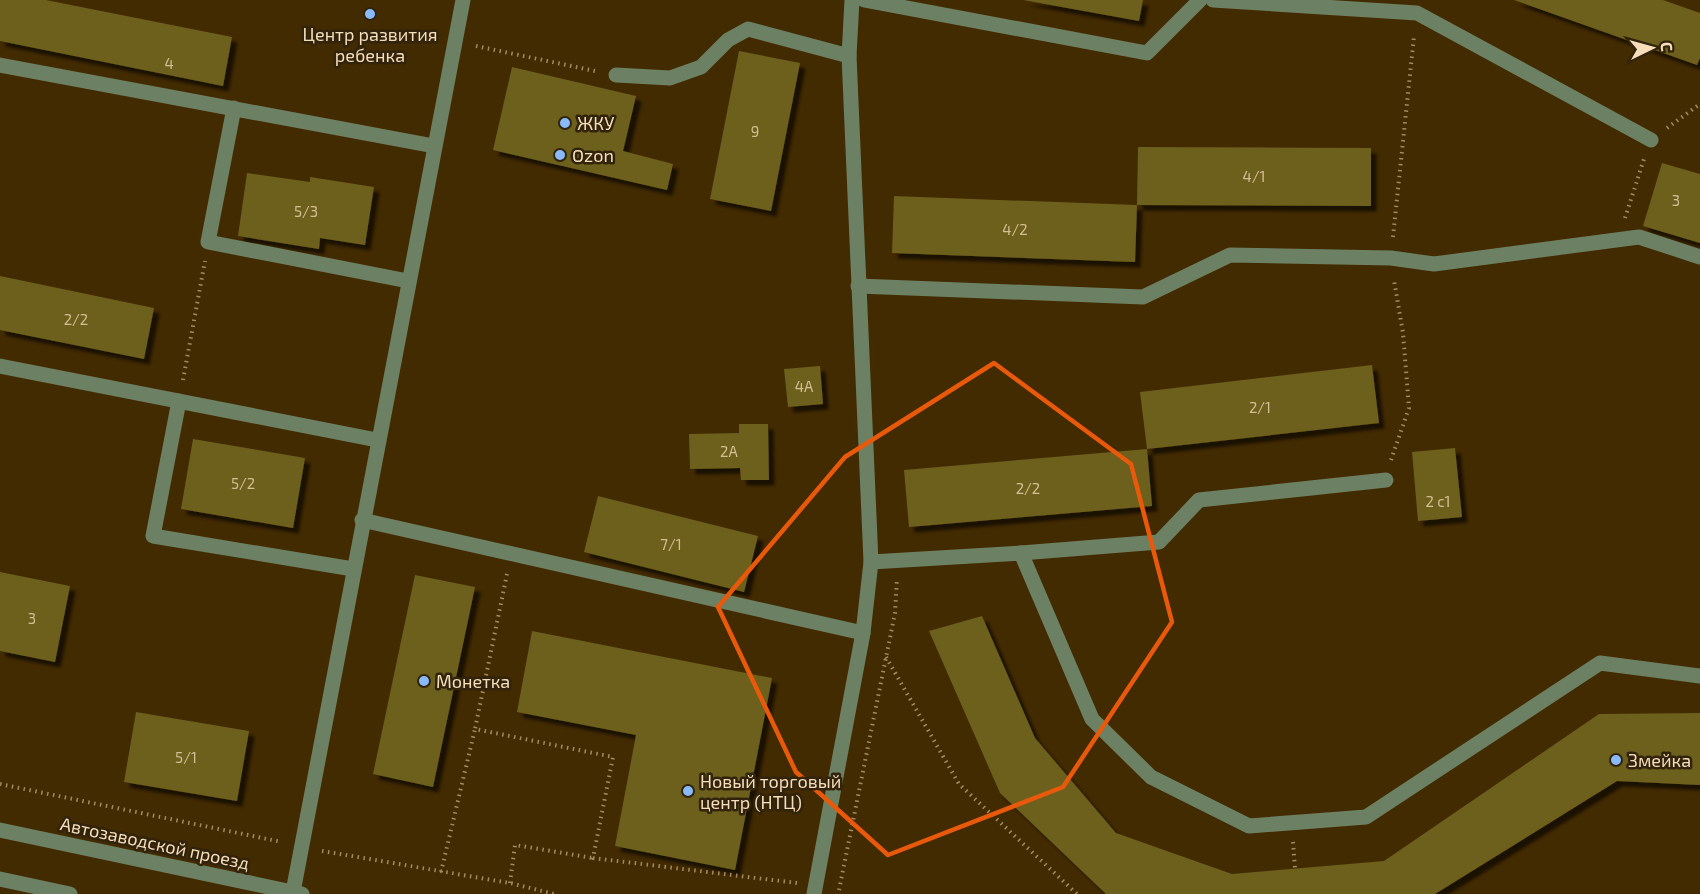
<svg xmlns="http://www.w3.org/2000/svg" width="1700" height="894" font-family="'Exo 2',sans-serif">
<defs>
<filter id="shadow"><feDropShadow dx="5.5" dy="5.5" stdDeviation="1.5" flood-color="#0009"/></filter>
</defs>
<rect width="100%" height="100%" fill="#422a01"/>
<g fill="#6d5e1c" filter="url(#shadow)">
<path d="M0 0H46L232 37 223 86 0 41Z"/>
<path d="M1023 0H1143L1139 21Z"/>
<path d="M1514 0H1663L1700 13V58L1697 65Z"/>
<path d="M739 51 800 63 771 211 710 199Z"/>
<path d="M512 67 636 96 623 151 673 164 667 190 493 150Z"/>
<path d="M1138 147 1371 148V206L1137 205Z"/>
<path d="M1662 163 1700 174V243L1643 226Z"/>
<path d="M247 173 310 182V177L374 187 365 245 320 238 319 249 238 236Z"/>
<path d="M894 196 1137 205 1135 262 892 253Z"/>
<path d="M0 276 154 308 144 359 0 330Z"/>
<path d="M1372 365 1379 423 1147 449 1140 392Z"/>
<path d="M820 366 823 404 788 407 784 369Z"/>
<path d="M739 424H768L769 480H741L740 468 690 469 689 434 739 433Z"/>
<path d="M193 439 305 458 293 528 181 509Z"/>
<path d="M1455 448 1462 517 1418 521 1412 452Z"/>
<path d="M1147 449 1152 506 909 527 904 470Z"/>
<path d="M598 496 758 536 744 592 584 552Z"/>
<path d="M0 572 70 586 55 662 0 651Z"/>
<path d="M415 575 475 587 433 787 373 774Z"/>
<path d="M982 616 1035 738 1116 833 1232 874 1384 861 1599 714 1700 713V785L1617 781 1435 894H1106L1000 793 929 631Z"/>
<path d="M532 631 772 678 735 870 615 846 636 735 517 712Z"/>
<path d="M136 712 249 731 237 801 124 782Z"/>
</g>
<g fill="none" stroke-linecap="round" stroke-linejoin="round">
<g stroke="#a38a65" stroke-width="4" stroke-dasharray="1.5 4.5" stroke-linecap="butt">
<path d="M476 46 595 71"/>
<path d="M1667 128 1700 104"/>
<path d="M1625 218 1644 159"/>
<path d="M1393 237 1414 36"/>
<path d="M183 380 205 261"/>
<path d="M1391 460 1409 408 1403 333 1394 280"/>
<path d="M507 574 475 729 613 757 593 858 797 883"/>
<path d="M886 657 959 784 1077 894"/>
<path d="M0 784 282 842"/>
<path d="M1293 842 1295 869"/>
<path d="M322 851 510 883 554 894"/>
<path d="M441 872 475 729"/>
<path d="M510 883 515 845 593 858"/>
<path d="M839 890 895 613 897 579"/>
</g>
<g stroke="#6c8063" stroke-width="15">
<path d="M864 0 1147 53 1200 0"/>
<path d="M1213 0 1417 13 1651 140"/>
<path d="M0 65 434 146"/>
<path d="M616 75 670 78 701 67 728 40 748 29 849 56"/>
<path d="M234 108 208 242 408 281"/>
<path d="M858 286 1143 297 1230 255 1391 258 1434 264 1639 237 1700 257"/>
<path d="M0 366 377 440"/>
<path d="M179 401 153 536 353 569"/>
<path d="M362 520 863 633"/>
<path d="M1021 553 1159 542 1199 500 1386 480"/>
<path d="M871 562 1021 553 1092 719 1151 777 1249 826 1366 817 1600 663 1700 676"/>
<path d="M0 830 302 894"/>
<path d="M0 879 70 894"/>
<path d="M293 892 463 0"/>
<path d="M814 894 863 633 871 562 849 56 852 0"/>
</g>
</g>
<path fill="none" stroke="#e8590c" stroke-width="4.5" stroke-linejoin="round" d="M994 363 1131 464 1172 622 1063 787 888 855 796 772 718 607 845 457Z"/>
<g fill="#88bafc" stroke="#32230c" stroke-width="2">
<circle cx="370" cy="14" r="6"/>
<circle cx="565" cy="123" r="6"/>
<circle cx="560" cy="155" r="6"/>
<circle cx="424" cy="681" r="6"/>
<circle cx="1616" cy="760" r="6"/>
<circle cx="688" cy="791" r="6"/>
</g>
<g text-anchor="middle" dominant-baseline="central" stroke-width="5" stroke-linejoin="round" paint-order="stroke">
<g font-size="15" fill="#d4be93">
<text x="169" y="63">4</text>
<text x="755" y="131">9</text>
<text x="1254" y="176">4/1</text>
<text x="1676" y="200">3</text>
<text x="306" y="211">5/3</text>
<text x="1015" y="229">4/2</text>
<text x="76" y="319">2/2</text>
<text x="804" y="386">4А</text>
<text x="1260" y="407">2/1</text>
<text x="729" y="451">2А</text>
<text x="243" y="483">5/2</text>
<text x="1028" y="488">2/2</text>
<text x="1438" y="501">2 с1</text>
<text x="671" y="544">7/1</text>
<text x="32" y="618">3</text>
<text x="186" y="757">5/1</text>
</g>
<g font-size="18" fill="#f7debb" stroke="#32230c" text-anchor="start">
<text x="370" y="34" text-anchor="middle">Центр развития<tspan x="370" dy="21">ребенка</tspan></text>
<text x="577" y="123">ЖКУ</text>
<text x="572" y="155">Ozon</text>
<text x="436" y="681">Монетка</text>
<text x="1628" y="760">Змейка</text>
<text x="700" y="781">Новый торговый<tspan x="700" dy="21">центр (НТЦ)</tspan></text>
</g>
<g font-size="18" fill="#f7debb" stroke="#32230c">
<text transform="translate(155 843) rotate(12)">Автозаводской проезд</text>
</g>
</g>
<g transform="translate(1652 48) rotate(85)" stroke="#32230c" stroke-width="4.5" paint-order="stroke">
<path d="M0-4.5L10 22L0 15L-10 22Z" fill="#f7debb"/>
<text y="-9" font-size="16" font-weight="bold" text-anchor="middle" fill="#f7debb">С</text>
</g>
</svg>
